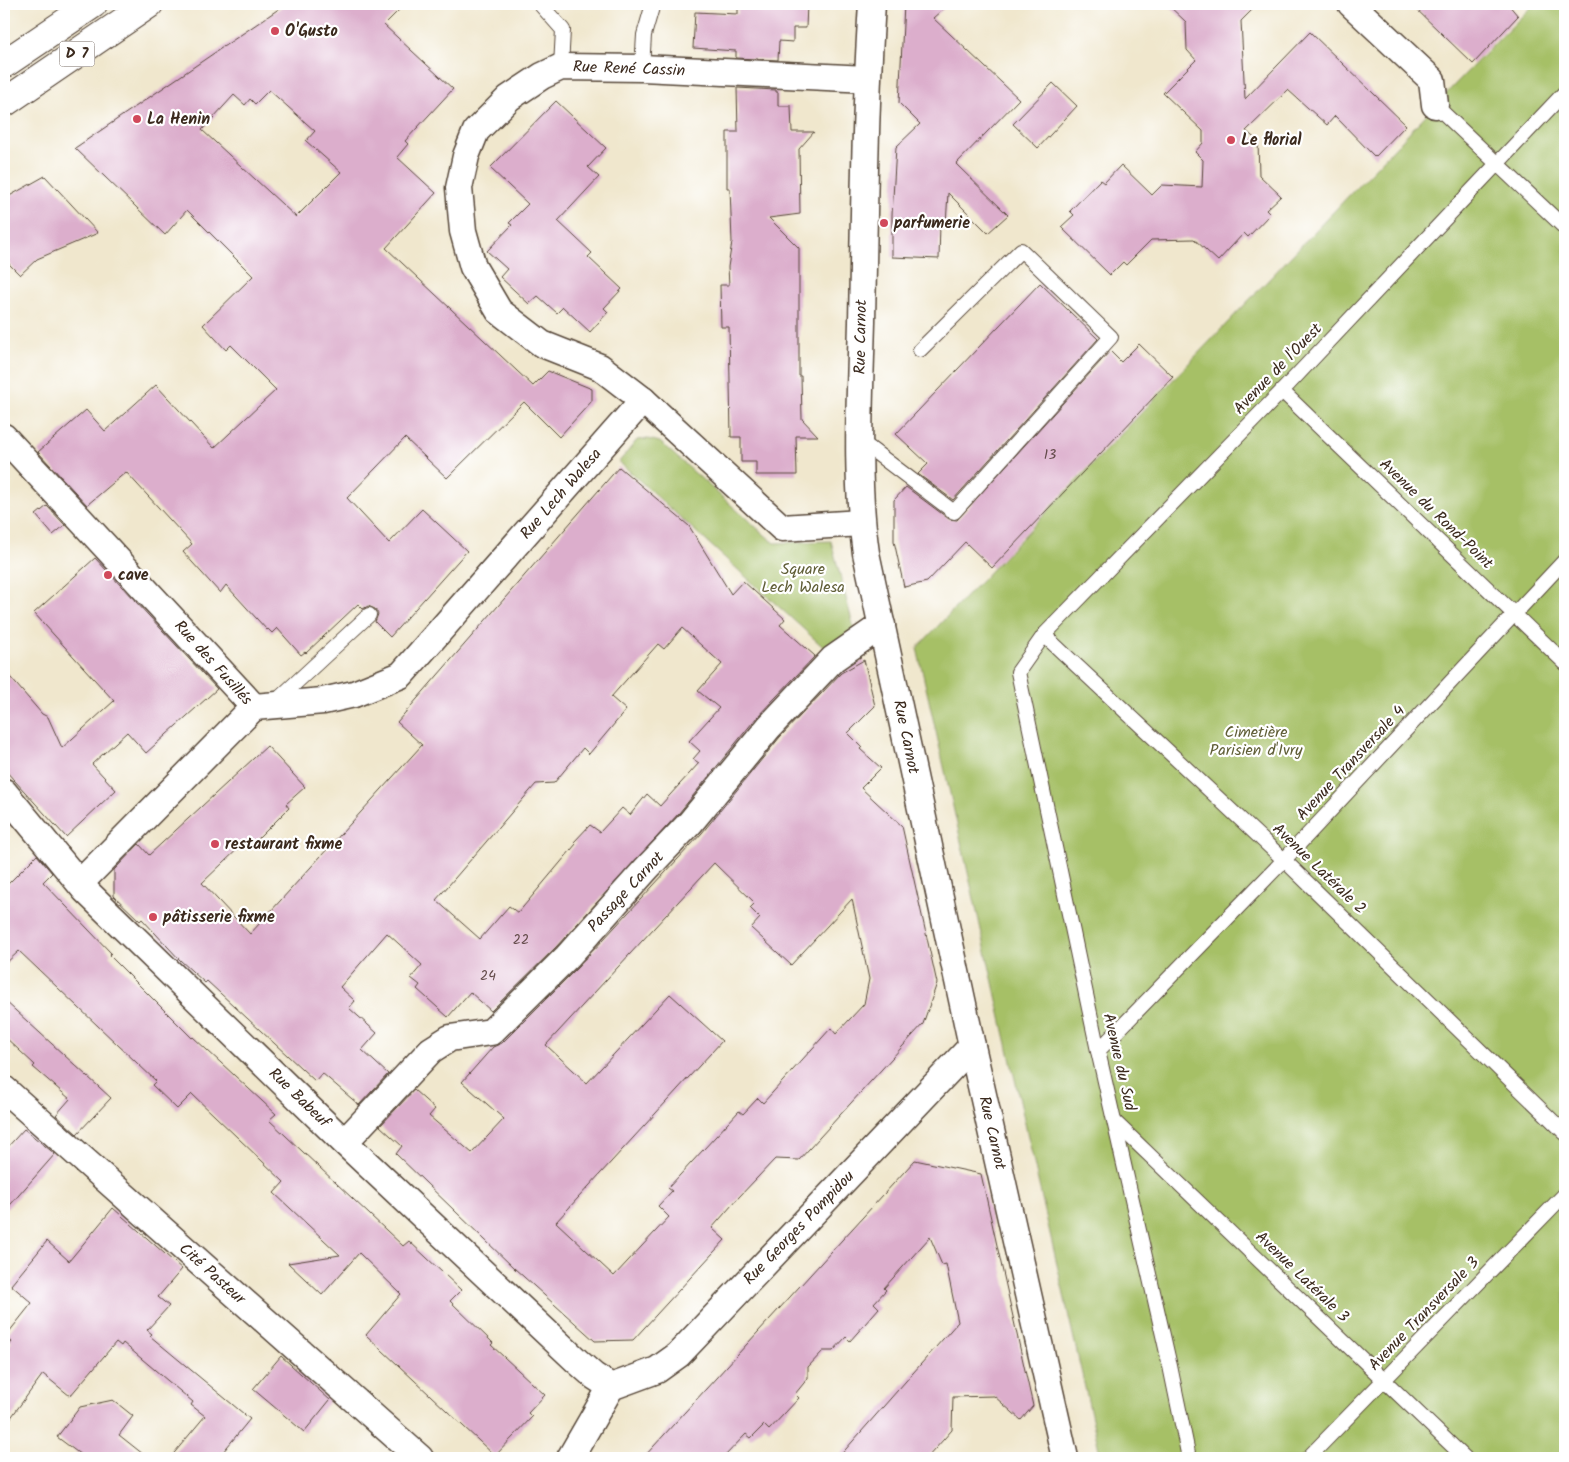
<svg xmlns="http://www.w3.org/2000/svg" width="1569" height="1462" font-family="Kalam,sans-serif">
<rect width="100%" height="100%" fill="#fff"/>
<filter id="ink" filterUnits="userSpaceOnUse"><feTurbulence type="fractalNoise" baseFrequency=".02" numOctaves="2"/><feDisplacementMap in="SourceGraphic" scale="10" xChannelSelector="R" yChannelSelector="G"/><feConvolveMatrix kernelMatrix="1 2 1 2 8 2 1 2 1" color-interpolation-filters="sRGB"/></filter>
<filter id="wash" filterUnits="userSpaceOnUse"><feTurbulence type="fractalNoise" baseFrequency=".0096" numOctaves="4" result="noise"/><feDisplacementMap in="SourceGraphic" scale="20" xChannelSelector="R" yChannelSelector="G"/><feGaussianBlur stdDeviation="1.12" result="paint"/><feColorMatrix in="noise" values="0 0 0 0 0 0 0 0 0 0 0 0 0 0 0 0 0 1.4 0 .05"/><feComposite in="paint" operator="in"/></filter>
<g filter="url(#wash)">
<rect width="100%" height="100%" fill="#f0e7cd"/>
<g fill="#a6c066" stroke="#707542">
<path d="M1534 4H1565V1458H1101L917 648 1462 77Z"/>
<path d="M648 439 660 442 774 543 831 541 857 640 831 654 619 462 637 440Z"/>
</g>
<g id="blocks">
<g fill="#dcaecc" fill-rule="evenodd">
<path d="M286 4H405L384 25 453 89 405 141 408 144 397 157 436 193 386 248 533 386 548 371 592 389V401L559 437 524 402 447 478 405 438 347 498 389 543 422 509 467 551 390 637 375 622 378 614 375 609 368 606 363 609 358 604 306 653 305 652 301 655 277 628 272 633 268 629 267 630 226 585 220 593 183 552 192 544 126 472 87 505 38 452 86 410 105 431 156 385 214 448 276 390 231 345 226 350 203 325 253 276 187 210 165 235 75 148ZM269 90 315 131 306 141 341 172 296 217 202 130 234 95 245 105 250 99 255 104Z"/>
<path d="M738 4H807L806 28H793V42L779 41 778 60 736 58V51L693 48 695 12 738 14Z"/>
<path d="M904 4H949L933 18 1019 99 956 164 1008 215 988 233 948 193 946 224H940L939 259 892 257V215L896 147 920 124 899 103Z"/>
<path d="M1167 4H1258L1241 21 1245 99 1310 32 1406 125 1375 157 1335 116 1327 125 1288 90 1246 131 1258 141 1259 175 1281 196 1266 210 1270 214 1248 237 1244 233 1218 261 1194 239 1151 240 1126 265 1123 262 1110 275 1061 227 1074 215 1070 211 1100 180 1104 183 1121 165 1152 195 1162 185 1202 187 1203 160 1195 152 1203 143V131L1163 93 1196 60 1187 50 1186 22Z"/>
<path d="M1411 4H1508L1518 16 1473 64Z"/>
<path d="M1053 83 1077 106 1038 148 1013 124Z"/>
<path d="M737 88 776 90V92H778V106H791L792 132H814L799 149 800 214 769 218 799 248V376H801L802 419 818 436H796L797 475H756V462H741V437H731L729 327H721L720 285H729L728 267 732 242 730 188H727V132H738Z"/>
<path d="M556 101 606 148 588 167 599 177 558 221 592 253 588 257 622 289 604 308 608 312 590 332 563 307 557 313 538 296 529 304 500 277 507 269 487 251 512 225 509 223 528 204 490 168Z"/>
<path d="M45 176 98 233 37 259 20 275 4 259V199Z"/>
<path d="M1040 283 1098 339 953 500 918 474 928 464 896 434Z"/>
<path d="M1139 344 1173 377 992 568 965 542 927 582 904 587 894 541V500L906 487 949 519 957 520 1110 351 1121 362Z"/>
<path d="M619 467 689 526 731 594 743 581 785 619 780 625 815 656 757 717 679 813 556 947 491 1011 470 992 448 1017 417 989 420 985 411 978 422 965 387 933 340 987 355 1001 349 1008 377 1033 362 1050 388 1074 359 1105 322 1073 315 1081 207 981 205 983 180 960 142 919 140 921 114 896V870L139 844 149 855 267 746 305 787 286 804 289 808 249 848 244 843 202 883 250 934 422 745 397 722ZM682 628 722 664 698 691 719 708 689 741 700 751 693 759 699 763 660 806 647 794 630 815 622 808 600 832 590 825 574 842 576 844 518 913 509 906 480 939 436 900 536 784 554 783 583 748 589 754 626 710 611 697 658 644 664 649Z"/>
<path d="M47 506 65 525 53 535 36 515Z"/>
<path d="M95 558 217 689 146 753 127 732 92 764 116 790 66 837 4 769V670L42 714 48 717 62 748 114 701 34 613Z"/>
<path d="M864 660 875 706 848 733 862 747 860 749 881 768 861 788 902 826 937 983 923 1024 799 1160 775 1159 739 1197 712 1228 725 1240 633 1340 595 1341 514 1268 396 1154 402 1146 380 1126 414 1090 435 1109 429 1116 472 1153 504 1119 462 1082 493 1047 502 1043 578 967 702 833 780 737 841 673ZM714 863 755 903 750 908 760 918 751 928 791 965 852 899 869 979 864 1004 836 1034 831 1028 763 1103 758 1098 743 1114 739 1111 668 1188 672 1191 658 1206 669 1217 614 1276 556 1222 722 1041 670 994 587 1083 546 1045Z"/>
<path d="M37 855 52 873 43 882 111 953 109 955 192 1038 193 1037 276 1114 269 1120 403 1246 409 1241 461 1290 450 1301 493 1343 491 1345 545 1395 528 1413 532 1417 495 1456 366 1335 401 1294 359 1253 322 1295 288 1263 340 1255 274 1193 284 1182 192 1094 177 1109 152 1085 156 1081 19 951 4 965V888Z"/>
<path d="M4 1000 111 1098 77 1134 56 1115 70 1099 33 1067 35 1065 4 1036Z"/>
<path d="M24 1129 55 1154 4 1212V1151Z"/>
<path d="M915 1160 981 1174 1033 1406 1021 1420 994 1396 953 1397 952 1430 927 1458H838L958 1322 946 1264 942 1265 930 1237 884 1288 886 1290 874 1303 879 1308 850 1341 846 1337 833 1351H823L808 1367V1378L795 1394 799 1398 769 1430 764 1425 751 1438 746 1434 723 1458H643Z"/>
<path d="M113 1208 182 1269 158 1297 169 1306 147 1330 152 1334 150 1336 250 1419 218 1458H170L205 1416 191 1405 193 1402 123 1343 121 1346 116 1342 70 1396 43 1374 4 1427V1351L12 1342 5 1337 32 1303 11 1285 47 1241 69 1261Z"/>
<path d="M281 1356 330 1400 304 1432 253 1389Z"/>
<path d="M113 1400 133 1416 119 1435 148 1458H85L57 1437 80 1407Z"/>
</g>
</g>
</g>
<g filter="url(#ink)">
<use href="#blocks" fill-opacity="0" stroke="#564638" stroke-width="1"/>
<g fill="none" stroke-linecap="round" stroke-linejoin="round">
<g stroke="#564638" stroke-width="16">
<g id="lane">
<path d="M540 4 563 30 561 67"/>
<path d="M642 68 644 35 653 4"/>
<path d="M1435 105 1565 228"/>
<path d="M1282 391 1565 663"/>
<path d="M859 440 954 512 1111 337 1021 250 920 350"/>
<path d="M1044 635 1284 860 1565 1133"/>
<path d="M274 703 369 615"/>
<path d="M1098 1051 1284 860 1565 560"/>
<path d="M1115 1122 1465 1458"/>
<path d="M1189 1458 1170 1366 1098 1051 1018 672 1044 635 1282 391 1565 92"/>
<path d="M1308 1458 1565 1194"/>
</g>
</g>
<g stroke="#564638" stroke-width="29">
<g id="street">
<path d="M872 4C865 110 864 216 862 322 860 398 855 477 866 553L972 1046 1065 1458"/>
<path d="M1351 4 1432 80 1435 105"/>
<path d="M4 437 254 707"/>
<path d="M861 523 782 528 643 400 600 367 542 344 499 311 473 267 463 231 459 188 466 156 476 131 509 98 542 76 561 67 642 68 867 79"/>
<path d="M254 707 323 701 354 694 401 675 643 400"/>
<path d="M4 792 85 890 344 1142 577 1361 594 1376 611 1387"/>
<path d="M80 883 254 707"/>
<path d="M4 1089 420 1458"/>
<path d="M354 1132 431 1050 450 1038 491 1032 567 957 647 868 690 823 769 727 833 659 882 625"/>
<path d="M611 1387 657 1370 678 1355 972 1046"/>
<path d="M570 1458 611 1387"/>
</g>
</g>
<g stroke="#564638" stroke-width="30">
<g id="primary">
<path d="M4 64 93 4"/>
<path d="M4 103 149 4"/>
</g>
</g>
<use href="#lane" stroke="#fff" stroke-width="14"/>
<use href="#street" stroke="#fff" stroke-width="26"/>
<use href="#primary" stroke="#fff" stroke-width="28"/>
</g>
</g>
<g fill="#d1495b" stroke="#fff" stroke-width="2">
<circle cx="275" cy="31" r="5"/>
<circle cx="137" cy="119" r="5"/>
<circle cx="1231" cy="140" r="5"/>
<circle cx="884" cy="223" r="5"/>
<circle cx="108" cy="575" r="5"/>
<circle cx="215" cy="844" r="5"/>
<circle cx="153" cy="917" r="5"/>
</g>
<g text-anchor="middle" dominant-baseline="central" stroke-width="4.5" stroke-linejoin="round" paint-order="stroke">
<g font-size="14" fill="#634b4a">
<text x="1050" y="455">13</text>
<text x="521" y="940">22</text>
<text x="488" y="976">24</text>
</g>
<rect fill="#fff" stroke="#766a62" stroke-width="1" x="59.5" y="41.5" width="35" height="25" rx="4"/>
<g font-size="15" font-weight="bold" fill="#3b2a1e">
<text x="77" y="54">D 7</text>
</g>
<g font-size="16" font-weight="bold" fill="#3b2a1e" stroke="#fff" text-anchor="start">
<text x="285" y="31">O'Gusto</text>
<text x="147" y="119">La Henin</text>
<text x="1241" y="140">Le florial</text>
<text x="894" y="223">parfumerie</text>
<text x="118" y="575">cave</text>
<text x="225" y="844">restaurant fixme</text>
<text x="163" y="917">pâtisserie fixme</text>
</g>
<g font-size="16" fill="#3b2a1e" stroke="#fff">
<text transform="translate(629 69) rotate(2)">Rue René Cassin</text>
<text transform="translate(861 337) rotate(-89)">Rue Carnot</text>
<text transform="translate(1278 369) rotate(-46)">Avenue de l'Ouest</text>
<text transform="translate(561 494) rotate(-49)">Rue Lech Walesa</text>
<text transform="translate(1436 514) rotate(44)">Avenue du Rond-Point</text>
<text transform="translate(213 663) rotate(48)">Rue des Fusillés</text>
<text transform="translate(906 737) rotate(78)">Rue Carnot</text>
<text transform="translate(1351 763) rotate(-47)">Avenue Transversale 4</text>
<text transform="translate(1319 869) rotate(44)">Avenue Latérale 2</text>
<text transform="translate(626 892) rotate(-47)">Passage Carnot</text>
<text transform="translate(1119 1062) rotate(77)">Avenue du Sud</text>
<text transform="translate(299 1098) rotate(44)">Rue Babeuf</text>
<text transform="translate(992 1133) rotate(77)">Rue Carnot</text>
<text transform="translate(799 1228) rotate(-46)">Rue Georges Pompidou</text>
<text transform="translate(212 1274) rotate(42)">Cité Pasteur</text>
<text transform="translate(1302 1277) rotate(44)">Avenue Latérale 3</text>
<text transform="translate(1424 1314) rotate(-46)">Avenue Transversale 3</text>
</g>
<g font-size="16" fill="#605e37" stroke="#fff">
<text x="803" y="569">Square<tspan x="803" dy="18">Lech Walesa</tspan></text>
<text x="1256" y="732">Cimetière<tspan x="1256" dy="18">Parisien d'Ivry</tspan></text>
</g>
</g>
<rect width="1569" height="1462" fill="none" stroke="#fff" stroke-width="20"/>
</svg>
